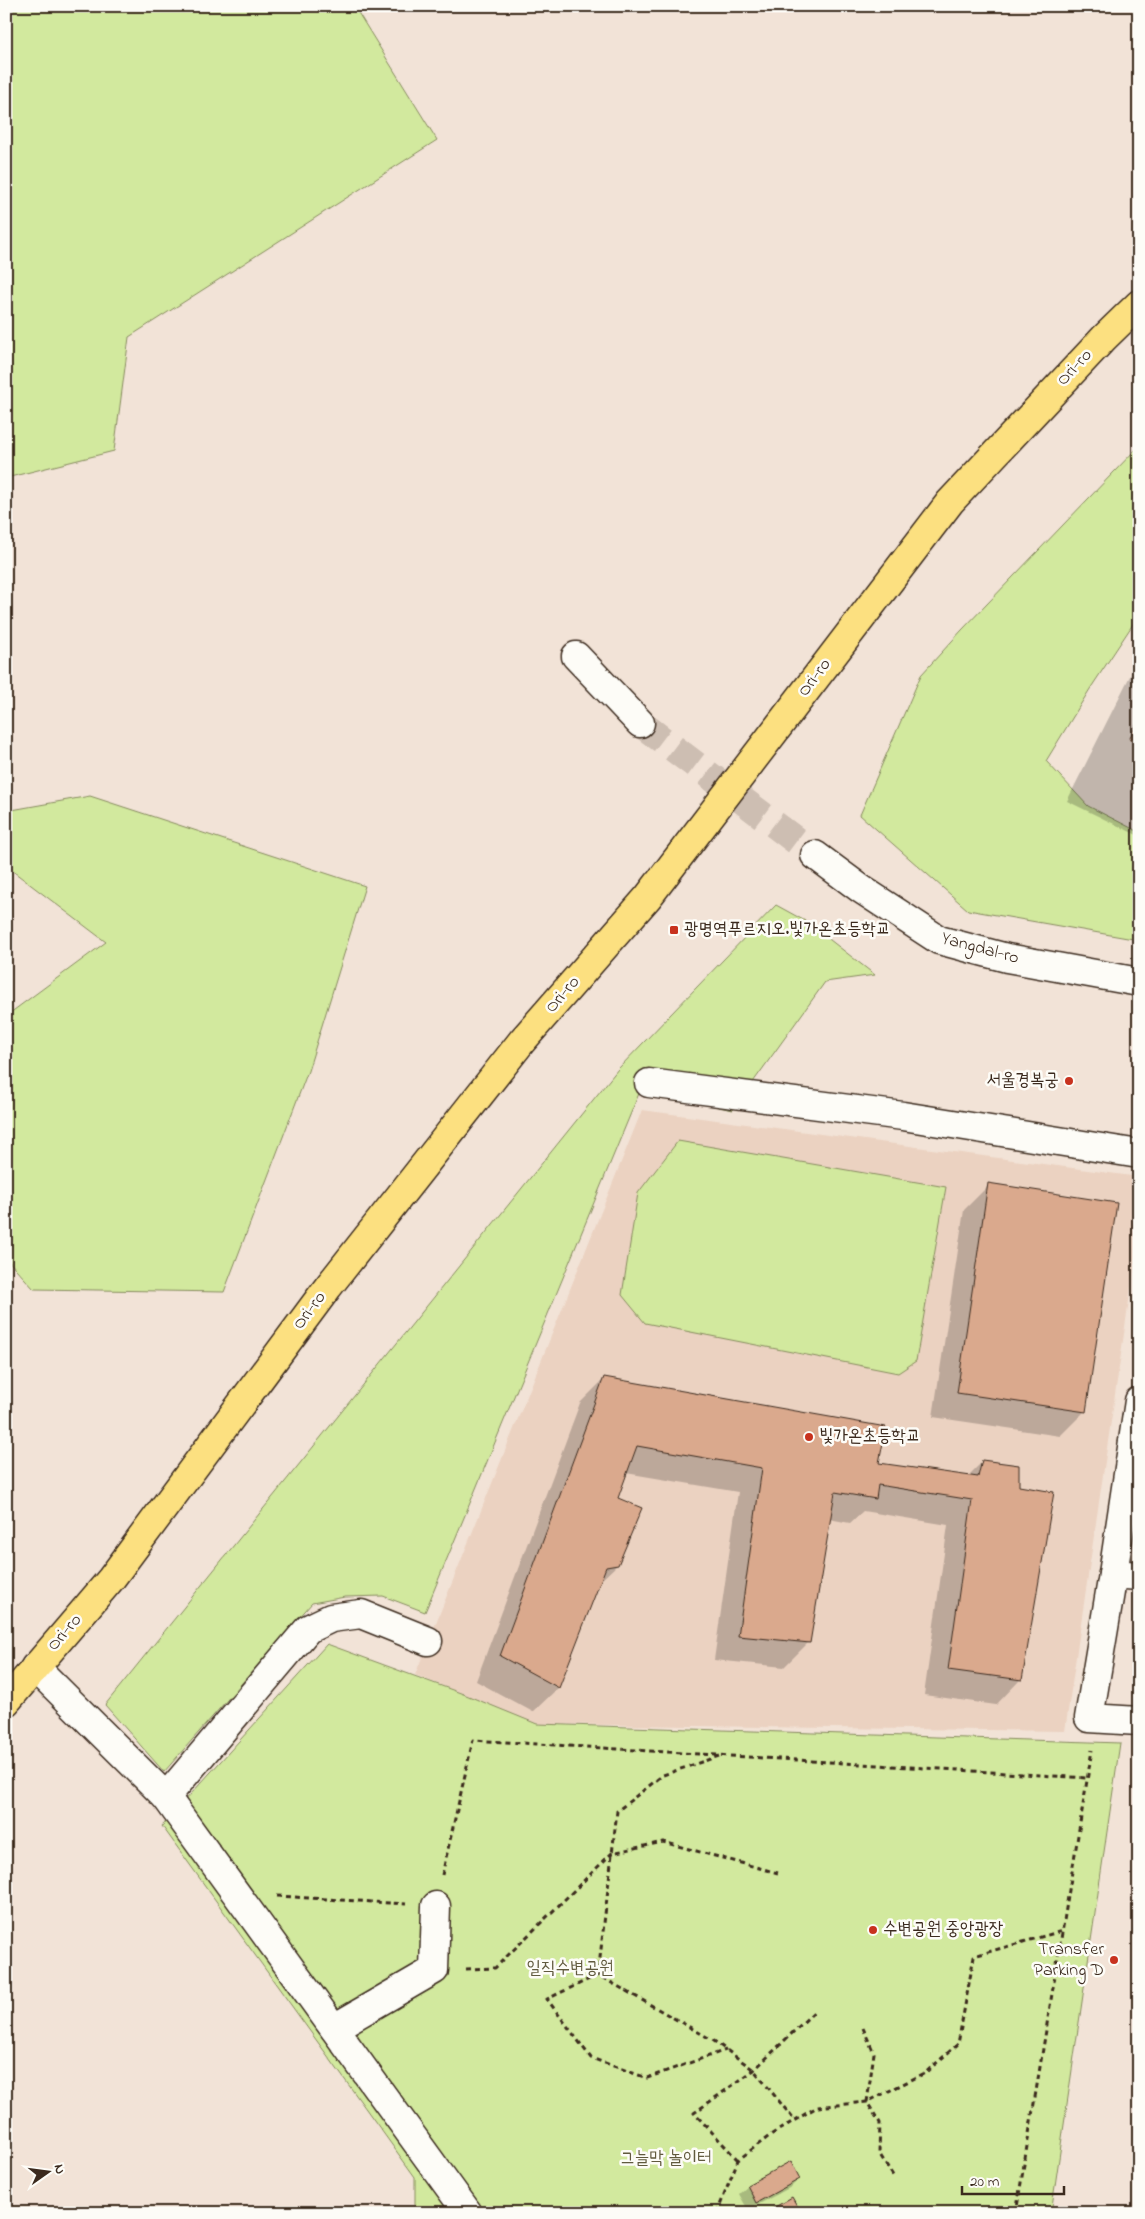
<svg xmlns="http://www.w3.org/2000/svg" width="1145" height="2219" font-family="'Indie Flower','Poor Story',sans-serif">
<rect width="100%" height="100%" fill="#f2e3d7"/>
<filter id="ink" filterUnits="userSpaceOnUse"><feTurbulence type="fractalNoise" baseFrequency=".02" numOctaves="2"/><feDisplacementMap in="SourceGraphic" scale="10" xChannelSelector="R" yChannelSelector="G"/><feConvolveMatrix kernelMatrix="1 2 1 2 8 2 1 2 1" color-interpolation-filters="sRGB"/></filter>
<g filter="url(#ink)">
<path fill="#ebd2c1" d="M642 1110 1139 1177V1233L1065 1731 537 1724 415 1675Z"/>
<g fill="#d2e99e" stroke="#868a5e">
<path d="M6 6H354L437 140 129 337 114 451 6 478Z"/>
<path d="M1139 446V615L1090 689 1046 761 1088 806 1139 832V940L968 910 860 815 921 675 962 630Z"/>
<path d="M90 796 365 886 308 1071 224 1292 34 1289 6 1258V1016L106 942 6 866V811Z"/>
<path d="M776 905 807 922 875 975 825 982 733 1110 640 1091 425 1612 383 1596 345 1597 312 1603 164 1772 105 1705 618 1069Z"/>
<path d="M678 1141 946 1187 916 1361 898 1373 645 1323 622 1295 638 1193Z"/>
<path d="M327 1644 466 1695 537 1724 1120 1743 1051 2213H415V2177L162 1826Z"/>
</g>
<g fill="#0003">
<path d="M1139 658V836L1067 801Z"/>
<path d="M989 1185 1085 1411 1060 1436 933 1417 964 1210Z"/>
<path d="M604 1379 877 1464 967 1477 983 1461 1017 1487 1053 1493 1020 1680 996 1705 924 1695 948 1525 863 1511 850 1523 829 1519 809 1642 784 1667 714 1660 738 1492 626 1473 616 1498 617 1565 598 1583 558 1688 533 1712 476 1681 580 1403Z"/>
<path d="M799 2179 791 2187 748 2210 739 2194 748 2186Z"/>
</g>
<g fill="#daa98d" stroke="#3b2a1e">
<path d="M1139 719V743L1129 739Z"/>
<path d="M988 1183 1117 1203 1086 1412 957 1393Z"/>
<path d="M604 1377 886 1427 879 1463 978 1477 982 1460 1019 1465V1486L1054 1492 1022 1680 948 1670 972 1500 878 1485 876 1499 835 1492 810 1643 738 1636 762 1468 637 1446 618 1498 642 1508 618 1565 606 1567 559 1688 500 1656Z"/>
<path d="M791 2161 800 2179 756 2203 747 2185Z"/>
<path d="M792 2197 801 2213H765Z"/>
</g>
<g fill="none" stroke-linecap="round" stroke-linejoin="round">
<path stroke="#cdbeb2" stroke-width="28" stroke-dasharray="28 14" stroke-linecap="butt" d="M640 723 815 855"/>
<g stroke="#3b2a1e" stroke-width="31">
<g id="minor">
<path d="M576 656 640 723"/>
<path d="M815 855 861 889 939 940 1007 958 1139 982"/>
<path d="M649 1083 903 1116 1139 1154"/>
<path d="M1139 1401 1113 1574 1089 1718 1139 1721"/>
<path d="M1113 1574 1139 1576"/>
<path d="M35 1667 166 1797 468 2213"/>
<path d="M166 1797 308 1629 331 1618 361 1614 428 1641"/>
<path d="M334 2028 434 1970 436 1906"/>
</g>
</g>
<g stroke="#3b2a1e" stroke-width="31">
<path id="major" d="M6 1702 111 1579 328 1287 522 1041 648 897 950 502 1104 338 1139 304"/>
</g>
<g stroke="#3b2a1e" stroke-width="3" stroke-dasharray="5 4" stroke-linecap="butt">
<path d="M719 1756 663 1775 617 1811 598 1975 714 2041 754 2070 795 2121"/>
<path d="M442 1875 473 1740 1087 1778"/>
<path d="M277 1896 406 1904"/>
<path d="M466 1969 495 1968 612 1853 663 1842 778 1873"/>
<path d="M598 1975 547 1999 591 2058 647 2078 726 2050"/>
<path d="M863 2028 874 2053 867 2102 880 2123 879 2153 895 2179"/>
<path d="M738 2160 694 2113 754 2070 816 2010"/>
<path d="M1016 2211 1022 2213"/>
<path d="M717 2213 738 2160 772 2134 817 2107 867 2102 925 2073 958 2044 974 1956 1062 1931"/>
<path d="M1016 2213 1092 1750"/>
</g>
<use href="#minor" stroke="#fdfcf7" stroke-width="28"/>
<use href="#major" stroke="#fce080" stroke-width="28"/>
</g>
</g>
<g fill="#c8321e" stroke="#fdfcf7" stroke-width="2">
<rect x="669" y="925" width="10" height="10" rx="2.5"/>
<circle cx="1069" cy="1081" r="5"/>
<circle cx="809" cy="1437" r="5"/>
<circle cx="873" cy="1930" r="5"/>
<circle cx="1114" cy="1960" r="5"/>
</g>
<g text-anchor="middle" dominant-baseline="central" stroke-width="5" stroke-linejoin="round" paint-order="stroke">
<g font-size="18" fill="#3b2a1e" stroke="#fdfcf7">
<text transform="translate(1075 368) rotate(-47)">Ori-ro</text>
<text transform="translate(815 678) rotate(-53)">Ori-ro</text>
<text transform="translate(980 949) rotate(15)">Yangdal-ro</text>
<text transform="translate(563 995) rotate(-49)">Ori-ro</text>
<text transform="translate(310 1311) rotate(-53)">Ori-ro</text>
<text transform="translate(65 1633) rotate(-49)">Ori-ro</text>
</g>
<g font-size="18" fill="#3b2a1e" stroke="#fdfcf7" text-anchor="start">
<text x="684" y="930">광명역푸르지오.빛가온초등학교</text>
<text x="1059" y="1081" text-anchor="end">서울경복궁</text>
<text x="819" y="1437">빛가온초등학교</text>
<text x="883" y="1930">수변공원 중앙광장</text>
<text x="1104" y="1950" text-anchor="end">Transfer<tspan x="1104" dy="21">Parking D</tspan></text>
</g>
<g font-size="18" fill="#615a3e" stroke="#fdfcf7">
<text x="570" y="1969">일직수변공원</text>
<text x="666" y="2159">그늘막 놀이터</text>
</g>
</g>
<rect width="1145" height="2219" fill="none" stroke="#fdfcf7" stroke-width="25"/>
<rect x="12" y="12" width="1120" height="2194" fill="none" stroke="#3b2a1e" stroke-width="2" filter="url(#ink)"/>
<g transform="translate(48 2172) rotate(76)" stroke="#fdfcf7" stroke-width="4" paint-order="stroke">
<path d="M0-4L9 19L0 12L-9 19Z" fill="#3b2a1e"/>
<text y="-8" font-size="14" font-weight="bold" text-anchor="middle" fill="#3b2a1e">N</text>
</g>
<path d="M962 2186v8h102v-8" fill="none" stroke="#3b2a1e" stroke-width="2.5"/>
<text x="970" y="2186" font-size="15" fill="#3b2a1e" stroke="#fdfcf7" stroke-width="4" paint-order="stroke">20 m</text>
</svg>
